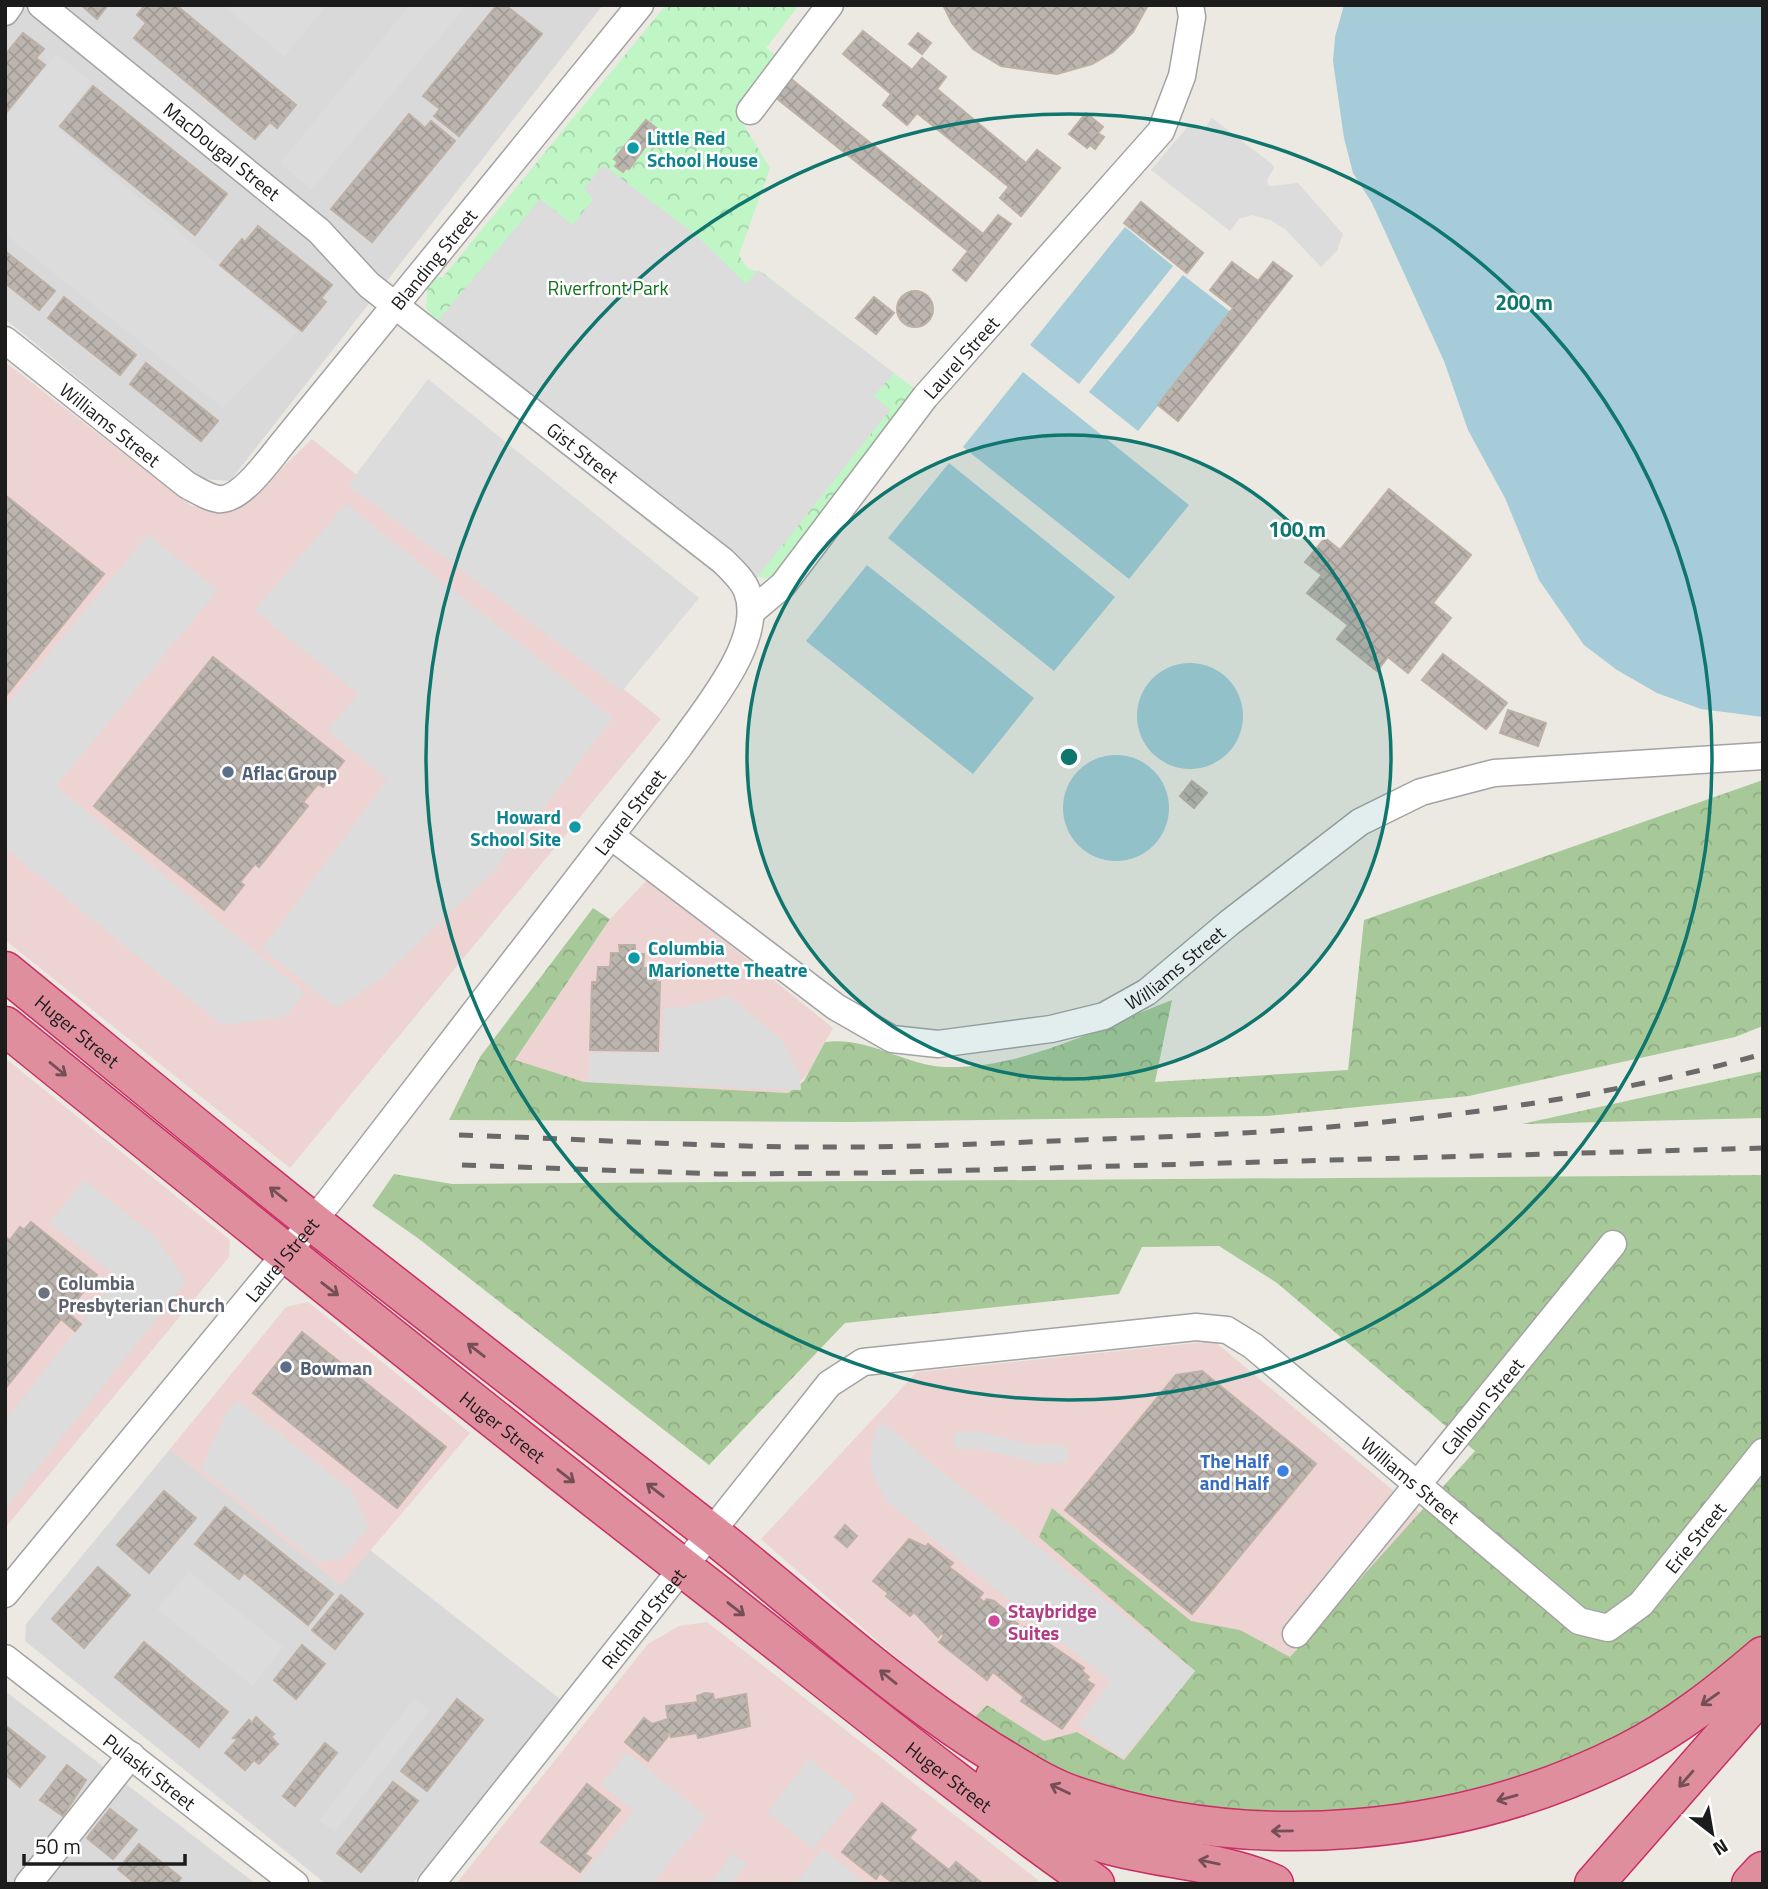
<svg xmlns="http://www.w3.org/2000/svg" width="1768" height="1889" font-family="'Titillium Web',sans-serif">
<defs>
<pattern id="forest-crowns" width="20" height="18" patternUnits="userSpaceOnUse" patternTransform="scale(1.75)"><rect width="20" height="18" fill="#a7c999"/><path d="M2 6a3 3 0 1 1 6 0M12 15a3 3 0 1 1 6 0" fill="none" stroke="#8fac83"/></pattern>
<pattern id="park-crowns" width="20" height="18" patternUnits="userSpaceOnUse" patternTransform="scale(1.75)"><rect width="20" height="18" fill="#c0f5c5"/><path d="M2 6a3 3 0 1 1 6 0M12 15a3 3 0 1 1 6 0" fill="none" stroke="#a4d1a9"/></pattern>
<pattern id="building-cross-hatch" width="8" height="8" patternUnits="userSpaceOnUse" patternTransform="scale(1.75)"><rect width="8" height="8" fill="#bcb5af"/><path d="M0 0l8 8M0 8l8-8" fill="none" stroke="#a19b96"/></pattern>
</defs>
<rect width="100%" height="100%" fill="#ece9e2"/>
<g fill="#dad9d9">
<path d="M5 5H603L230 481 202 479 5 319Z"/>
<path d="M170 1449 340 1584 370 1550 565 1703 412 1884H326L25 1641 26 1624Z"/>
<path d="M5 1691 256 1884H5Z"/>
</g>
<g fill="#edd3d2">
<path d="M5 362 192 506 220 511 244 505 312 439 661 719 290 1168 5 940Z"/>
<path d="M648 879 833 1028 806 1076 789 1093 584 1082 515 1061 610 919Z"/>
<path d="M5 1058 230 1240 229 1257 5 1528Z"/>
<path d="M308 1302 470 1433 341 1585 170 1449 286 1307Z"/>
<path d="M1214 1341 1420 1513 1290 1657 1195 1671 1124 1760 1077 1732 1044 1741 987 1705 970 1722 761 1539 917 1372Z"/>
<path d="M707 1622 1038 1880 1035 1884H456L648 1644 679 1626Z"/>
</g>
<g fill="url(#forest-crowns)">
<path d="M1763 780V1026L1735 1037 1469 1096 1267 1116 851 1122 449 1120 480 1057 593 908 610 919 515 1060 584 1082 788 1093 804 1081 825 1042C868 1036 904 1065 945 1067 1024 1069 1101 1027 1172 1000L1155 1082 1348 1070 1364 920Z"/>
<path d="M1763 1071V1118L1522 1124Z"/>
<path d="M394 1174 452 1184 1763 1175V1638L1632 1733 1559 1766 1481 1792 1371 1810 1203 1815 1066 1782 970 1722 987 1705 1044 1741 1077 1732 1124 1760 1195 1671 1039 1537 1052 1508 1191 1621 1240 1630 1290 1657 1475 1451 1277 1283 1219 1246 1142 1247 1119 1294 845 1323 709 1465 419 1239 372 1206Z"/>
</g>
<path fill="url(#park-crowns)" d="M666 5H799L766 48 779 57 747 103 742 122 770 168 739 255 747 268 763 273 915 389 783 571C771 578 766 581 753 574L437 322 426 308 428 282 434 277 442 278Z"/>
<g fill="#dcdcdc">
<path d="M223 5H327L284 56Z"/>
<path d="M410 5H467L311 190 280 163Z"/>
<path d="M56 54 91 81 57 128 297 332 223 408 5 234V118Z"/>
<path d="M1212 118 1272 164 1274 168 1267 180 1269 186 1298 183 1343 234 1337 251 1321 267 1285 229 1270 220 1252 215 1239 219 1230 231 1151 170 1189 125 1203 131Z"/>
<path d="M603 165 695 234 746 284 758 270 894 373 874 396 890 410 747 590 734 593 716 575 419 343 540 199 573 225 593 199 584 189Z"/>
<path d="M428 379 699 598 622 691 348 485Z"/>
<path d="M346 504 613 718 495 870 381 979 336 1008 262 949 387 780 327 730 358 694 254 610Z"/>
<path d="M148 535 218 590 56 786 305 993 285 1017 222 1025 5 848V706Z"/>
<path d="M729 996 782 1040 800 1074 801 1090 588 1082 590 1053 662 1052 664 1008 684 1007Z"/>
<path d="M84 1180 156 1237 186 1282 5 1509V1420L118 1278 49 1223Z"/>
<path d="M238 1401 351 1490 369 1527 343 1559 318 1562 201 1469 226 1412Z"/>
<path d="M879 1422 893 1430 931 1463 1195 1671 1123 1758 1079 1725 1110 1681 887 1502 873 1475 870 1461 872 1440Z"/>
<path d="M953 1432H982L1033 1445H1065L1069 1461 1040 1464 983 1449H955Z"/>
<path d="M189 1572 283 1647 253 1686 157 1609Z"/>
<path d="M414 1699 430 1710 335 1832 319 1820Z"/>
<path d="M627 1752 707 1817 652 1884H575L634 1811 601 1784Z"/>
<path d="M809 1759 856 1796 813 1849 767 1812Z"/>
<path d="M823 1849 866 1884H795Z"/>
<path d="M733 1853 747 1864 731 1884H709Z"/>
</g>
<g fill="#a5ccd8">
<path d="M1344 5H1763V717L1701 709 1657 693 1617 670 1584 645 1539 580 1505 498 1468 430 1444 361 1372 203 1353 173 1344 138 1333 61 1335 37Z"/>
<path d="M1125 227 1173 266 1079 384 1030 345Z"/>
<path d="M1183 275 1232 313 1138 431 1089 392Z"/>
<path d="M1023 372 1189 505 1129 579 963 447Z"/>
<path d="M949 463 1115 597 1054 671 888 538Z"/>
<path d="M867 565 1034 698 973 774 806 641Z"/>
<circle cx="1190" cy="716" r="53"/>
<circle cx="1116" cy="808" r="53"/>
</g>
<g fill="url(#building-cross-hatch)" stroke="#bdb0a5" stroke-width="2">
<path d="M81 5H108L97 19Z"/>
<path d="M145 5H176L296 105 277 128 270 122 255 139 134 38 146 23 137 15Z"/>
<path d="M497 5H505L542 34 459 136 434 116 440 109 423 96Z"/>
<path d="M943 5H1148L1133 32 1113 52 1092 64 1057 74 1001 66 973 49 952 23Z"/>
<path d="M863 31 912 70 922 58 946 77 937 89 1026 163 1037 150 1060 168 1021 216 1000 198 1009 187 917 113 907 125 883 105 891 94 843 54Z"/>
<path d="M23 33 44 49 36 58 45 65 5 114V55Z"/>
<path d="M918 33 931 43 922 54 909 44Z"/>
<path d="M790 78 983 234 998 215 1011 224 966 281 953 270 968 251 775 97Z"/>
<path d="M93 86 227 194 195 235 60 126Z"/>
<path d="M1086 113 1103 127 1098 133 1104 137 1095 149 1090 145 1087 148 1069 134Z"/>
<path d="M409 114 425 128 431 121 455 141 372 242 331 209Z"/>
<path d="M646 120 656 128 651 135 653 136 629 169 626 168 623 172 615 166 618 162 614 159Z"/>
<path d="M1141 202 1203 253 1187 273 1124 223Z"/>
<path d="M258 226 332 285 321 298 326 302 302 331 220 265 242 239 245 242Z"/>
<path d="M5 251 55 291 39 310 5 283Z"/>
<path d="M1232 262 1258 281 1273 262 1292 276 1178 421 1158 405 1233 308 1210 290Z"/>
<circle cx="915" cy="309" r="18"/>
<path d="M64 297 136 355 120 375 48 318Z"/>
<path d="M874 297 894 313 876 334 856 318Z"/>
<path d="M146 363 218 421 201 441 130 384Z"/>
<path d="M1389 489 1471 555 1433 603 1451 618 1408 673 1388 657 1377 671 1337 639 1348 625 1307 593 1322 575 1305 562 1325 538 1340 550Z"/>
<path d="M5 495 104 574 5 697Z"/>
<path d="M1443 654 1507 703 1486 729 1422 680Z"/>
<path d="M213 657 344 761 323 787 318 784 303 802 308 806 259 867 255 864 240 882 244 885 224 910 94 806Z"/>
<path d="M1508 710 1546 723 1538 746 1500 733Z"/>
<path d="M1192 781 1207 793 1194 808 1180 796Z"/>
<path d="M619 945H635V954H644L643 968H656V982H660L658 1051 590 1050 592 982H597L598 967H610L611 953H620Z"/>
<path d="M31 1222 97 1275 67 1312 81 1324 75 1331 61 1319 5 1389V1237L10 1240 20 1227 24 1230Z"/>
<path d="M302 1332 446 1447 397 1508 253 1393Z"/>
<path d="M1202 1371 1316 1464 1192 1614 1065 1510 1176 1375Z"/>
<path d="M164 1491 196 1518 149 1573 117 1545Z"/>
<path d="M225 1507 333 1594 308 1625 244 1573 239 1579 195 1544Z"/>
<path d="M845 1525 857 1536 847 1547 835 1537Z"/>
<path d="M909 1539 926 1547 928 1544 953 1563 949 1567 983 1593 979 1598 984 1602 987 1599 994 1601 1016 1619 1014 1621 1018 1624 1015 1628 1021 1632 1025 1627 1084 1668 1082 1671 1089 1677 1086 1680 1094 1685 1062 1729 1021 1701 1024 1697 993 1672 987 1680 939 1642 944 1636 941 1633 938 1637 914 1612 910 1616 886 1596 888 1593 873 1581Z"/>
<path d="M98 1567 130 1595 84 1648 52 1619Z"/>
<path d="M341 1595 363 1614 335 1649 312 1630Z"/>
<path d="M144 1642 228 1712 199 1747 115 1677Z"/>
<path d="M302 1645 325 1664 296 1699 274 1680Z"/>
<path d="M705 1693 713 1694 714 1700 746 1694 750 1726 698 1738 697 1733 671 1737 670 1733 665 1734 668 1736 648 1761 625 1742 644 1718 652 1724 668 1719 666 1706 698 1702 697 1696Z"/>
<path d="M457 1699 483 1720 427 1791 401 1771Z"/>
<path d="M256 1717 274 1734 271 1737 278 1744 259 1764 254 1760 245 1770 225 1753 238 1739 233 1738 249 1720 252 1723Z"/>
<path d="M6 1726 45 1757 20 1787 5 1774Z"/>
<path d="M325 1743 337 1753 295 1806 283 1796Z"/>
<path d="M67 1765 86 1780 63 1816 40 1800Z"/>
<path d="M393 1782 418 1801 361 1872 337 1853Z"/>
<path d="M587 1784 620 1810 585 1854 591 1858 580 1872 541 1842Z"/>
<path d="M882 1803 916 1830 909 1838 949 1870 956 1862 983 1884H894L880 1873 876 1879 842 1852Z"/>
<path d="M110 1809 137 1830 113 1859 87 1838Z"/>
<path d="M139 1844 181 1878 177 1884H136L118 1869Z"/>
</g>
<g fill="none" stroke-linecap="round" stroke-linejoin="round">
<g stroke="#a3a3a3" stroke-width="29">
<g id="minor">
<path d="M5 12 10 5"/>
<path d="M750 111 830 5"/>
<path id="s1" d="M5 340 187 485C197 490 206 497 218 499 242 502 272 455 287 438L640 5"/>
<path id="s2" d="M751 612 783 585 925 397 1161 131 1182 76 1192 17 1190 5"/>
<path id="s3" d="M611 836 836 1007 892 1039 938 1044 1051 1029 1104 1016 1147 992 1229 923 1360 822 1421 792 1494 773 1763 756"/>
<path id="s4" d="M5 1594 330 1200 679 747C705 709 766 639 747 591 743 580 732 570 723 561L369 285 319 231 41 5"/>
<path id="s5" d="M1296 1634 1613 1244"/>
<path id="s6" d="M5 1658 295 1884"/>
<path d="M28 1884 131 1755"/>
<path id="s7" d="M431 1884 829 1384 863 1362 1196 1327 1227 1330 1253 1346 1579 1621 1608 1628 1641 1604 1763 1452"/>
</g>
</g>
<g stroke="#ca2f64" stroke-width="41">
<g id="highway">
<path id="s8" d="M5 971C108 1055 210 1140 314 1223 446 1327 579 1429 711 1533 804 1607 892 1689 992 1752 1019 1768 1045 1786 1075 1796 1252 1856 1460 1837 1626 1753 1676 1728 1721 1692 1763 1656"/>
<path id="s9" d="M5 1026C238 1215 471 1403 708 1587 836 1687 962 1790 1095 1884"/>
<path d="M995 1777C1027 1804 1065 1832 1106 1844 1162 1860 1219 1860 1274 1884"/>
<path d="M1594 1884 1763 1691"/>
<path d="M1751 1884 1763 1871"/>
</g>
</g>
<use href="#minor" stroke="#fff" stroke-width="26"/>
<use href="#highway" stroke="#df8e9d" stroke-width="38"/>
<g stroke="#6a6a6a" stroke-width="5" stroke-dasharray="14 14" stroke-linecap="butt">
<path d="M459 1135C588 1139 718 1148 848 1147 933 1147 1019 1142 1105 1139 1327 1132 1548 1114 1763 1054"/>
<path d="M462 1165 719 1174 868 1173 1763 1148"/>
</g>
</g>
<defs><path id="oneway-shaft" d="M-6 0H5M1.5-3L5.5 0L1.5 3" fill="none" stroke-width="1.6" stroke-linecap="round" stroke-linejoin="round" transform="scale(1.75)"/></defs>
<g stroke="#744f56">
<use href="#oneway-shaft" transform="translate(58 1069) rotate(39)"/>
<use href="#oneway-shaft" transform="translate(278 1194) rotate(-141)"/>
<use href="#oneway-shaft" transform="translate(330 1289) rotate(38)"/>
<use href="#oneway-shaft" transform="translate(476 1350) rotate(-142)"/>
<use href="#oneway-shaft" transform="translate(566 1476) rotate(38)"/>
<use href="#oneway-shaft" transform="translate(655 1490) rotate(-142)"/>
<use href="#oneway-shaft" transform="translate(736 1609) rotate(38)"/>
<use href="#oneway-shaft" transform="translate(888 1677) rotate(-141)"/>
<use href="#oneway-shaft" transform="translate(1710 1699) rotate(145)"/>
<use href="#oneway-shaft" transform="translate(1686 1779) rotate(131)"/>
<use href="#oneway-shaft" transform="translate(1060 1789) rotate(-155)"/>
<use href="#oneway-shaft" transform="translate(1507 1798) rotate(164)"/>
<use href="#oneway-shaft" transform="translate(1282 1831) rotate(179)"/>
<use href="#oneway-shaft" transform="translate(1209 1862) rotate(-168)"/>
</g>
<circle cx="1069" cy="757" r="322" fill="#0f766e" fill-opacity=".12"/>
<g fill="none" stroke="#0f766e" stroke-width="3.5">
<circle cx="1069" cy="757" r="322"/>
<circle cx="1069" cy="757" r="643"/>
</g>
<g fill="#0f9aa8" stroke="#fff" stroke-width="2.5">
<circle cx="633" cy="148" r="7"/>
<circle cx="575" cy="827" r="7"/>
<circle cx="634" cy="958" r="7"/>
</g>
<g fill="#5c6f8a" stroke="#fff" stroke-width="2.5">
<circle cx="228" cy="772" r="7"/>
<circle cx="286" cy="1367" r="7"/>
</g>
<circle fill="#6b7280" stroke="#fff" stroke-width="2.5" cx="44" cy="1293" r="7"/>
<circle fill="#3f7fe0" stroke="#fff" stroke-width="2.5" cx="1283" cy="1471" r="7"/>
<circle fill="#d1479c" stroke="#fff" stroke-width="2.5" cx="994" cy="1621" r="7"/>
<g text-anchor="middle" dominant-baseline="central" stroke-width="5" stroke-linejoin="round" paint-order="stroke">
<g font-size="19" font-weight="bold" fill="#0d838f" stroke="#fff" text-anchor="start">
<text x="647" y="137">Little Red<tspan x="647" dy="22">School House</tspan></text>
<text x="561" y="816" text-anchor="end">Howard<tspan x="561" dy="22">School Site</tspan></text>
<text x="648" y="947">Columbia<tspan x="648" dy="22">Marionette Theatre</tspan></text>
</g>
<g font-size="19" fill="#1c1c1c" stroke="#fff">
<text transform="translate(222 151) rotate(39)">MacDougal Street</text>
<text stroke="none"><textPath href="#s1" startOffset="593">Blanding Street</textPath></text>
<text stroke="none"><textPath href="#s2" startOffset="331">Laurel Street</textPath></text>
<text stroke="none"><textPath href="#s1" startOffset="135">Williams Street</textPath></text>
<text transform="translate(583 452) rotate(38)">Gist Street</text>
<text stroke="none"><textPath href="#s4" startOffset="1001">Laurel Street</textPath></text>
<text stroke="none"><textPath href="#s3" startOffset="648">Williams Street</textPath></text>
<text stroke="none"><textPath href="#s8" startOffset="94">Huger Street</textPath></text>
<text stroke="none"><textPath href="#s4" startOffset="434">Laurel Street</textPath></text>
<text stroke="none"><textPath href="#s5" startOffset="294">Calhoun Street</textPath></text>
<text stroke="none"><textPath href="#s9" startOffset="639">Huger Street</textPath></text>
<text stroke="none"><textPath href="#s7" startOffset="1283">Williams Street</textPath></text>
<text stroke="none"><textPath href="#s7" startOffset="1659">Erie Street</textPath></text>
<text stroke="none"><textPath href="#s7" startOffset="340">Richland Street</textPath></text>
<text stroke="none"><textPath href="#s6" startOffset="184">Pulaski Street</textPath></text>
<text stroke="none"><textPath href="#s9" startOffset="1206">Huger Street</textPath></text>
</g>
<g font-size="19" fill="#12711a" stroke="#fff">
<text x="608" y="287">Riverfront Park</text>
</g>
<g font-size="19" font-weight="bold" fill="#4e5e75" stroke="#fff" text-anchor="start">
<text x="242" y="772">Aflac Group</text>
<text x="300" y="1367">Bowman</text>
</g>
<g font-size="19" font-weight="bold" fill="#5b616d" stroke="#fff" text-anchor="start">
<text x="58" y="1282">Columbia<tspan x="58" dy="22">Presbyterian Church</tspan></text>
</g>
<g font-size="19" font-weight="bold" fill="#366cbe" stroke="#fff" text-anchor="end">
<text x="1269" y="1460">The Half<tspan x="1269" dy="22">and Half</tspan></text>
</g>
<g font-size="19" font-weight="bold" fill="#b23c85" stroke="#fff" text-anchor="start">
<text x="1008" y="1610">Staybridge<tspan x="1008" dy="22">Suites</tspan></text>
</g>
</g>
<circle cx="1069" cy="757" r="10" fill="#0f766e" stroke="#fff" stroke-width="3.5"/>
<g font-size="21" text-anchor="middle" font-weight="bold" fill="#0f766e" stroke="#fff" stroke-width="5" stroke-linejoin="round" paint-order="stroke">
<text x="1524" y="310">200 m</text>
<text x="1297" y="537">100 m</text>
</g>
<rect width="1768" height="1889" fill="none" stroke="#1c1c1c" stroke-width="14"/>
<g transform="translate(1712 1833) rotate(149)" stroke="#ffffff" stroke-width="5" paint-order="stroke">
<path d="M0-5L12 26L0 18L-12 26Z" fill="#1c1c1c"/>
<text y="-10" font-size="19" font-weight="bold" text-anchor="middle" fill="#1c1c1c">N</text>
</g>
<path d="M24 1854v10h161v-10" fill="none" stroke="#1c1c1c" stroke-width="3.5"/>
<text x="35" y="1854" font-size="21" fill="#1c1c1c" stroke="#ffffff" stroke-width="5" paint-order="stroke">50 m</text>
</svg>
